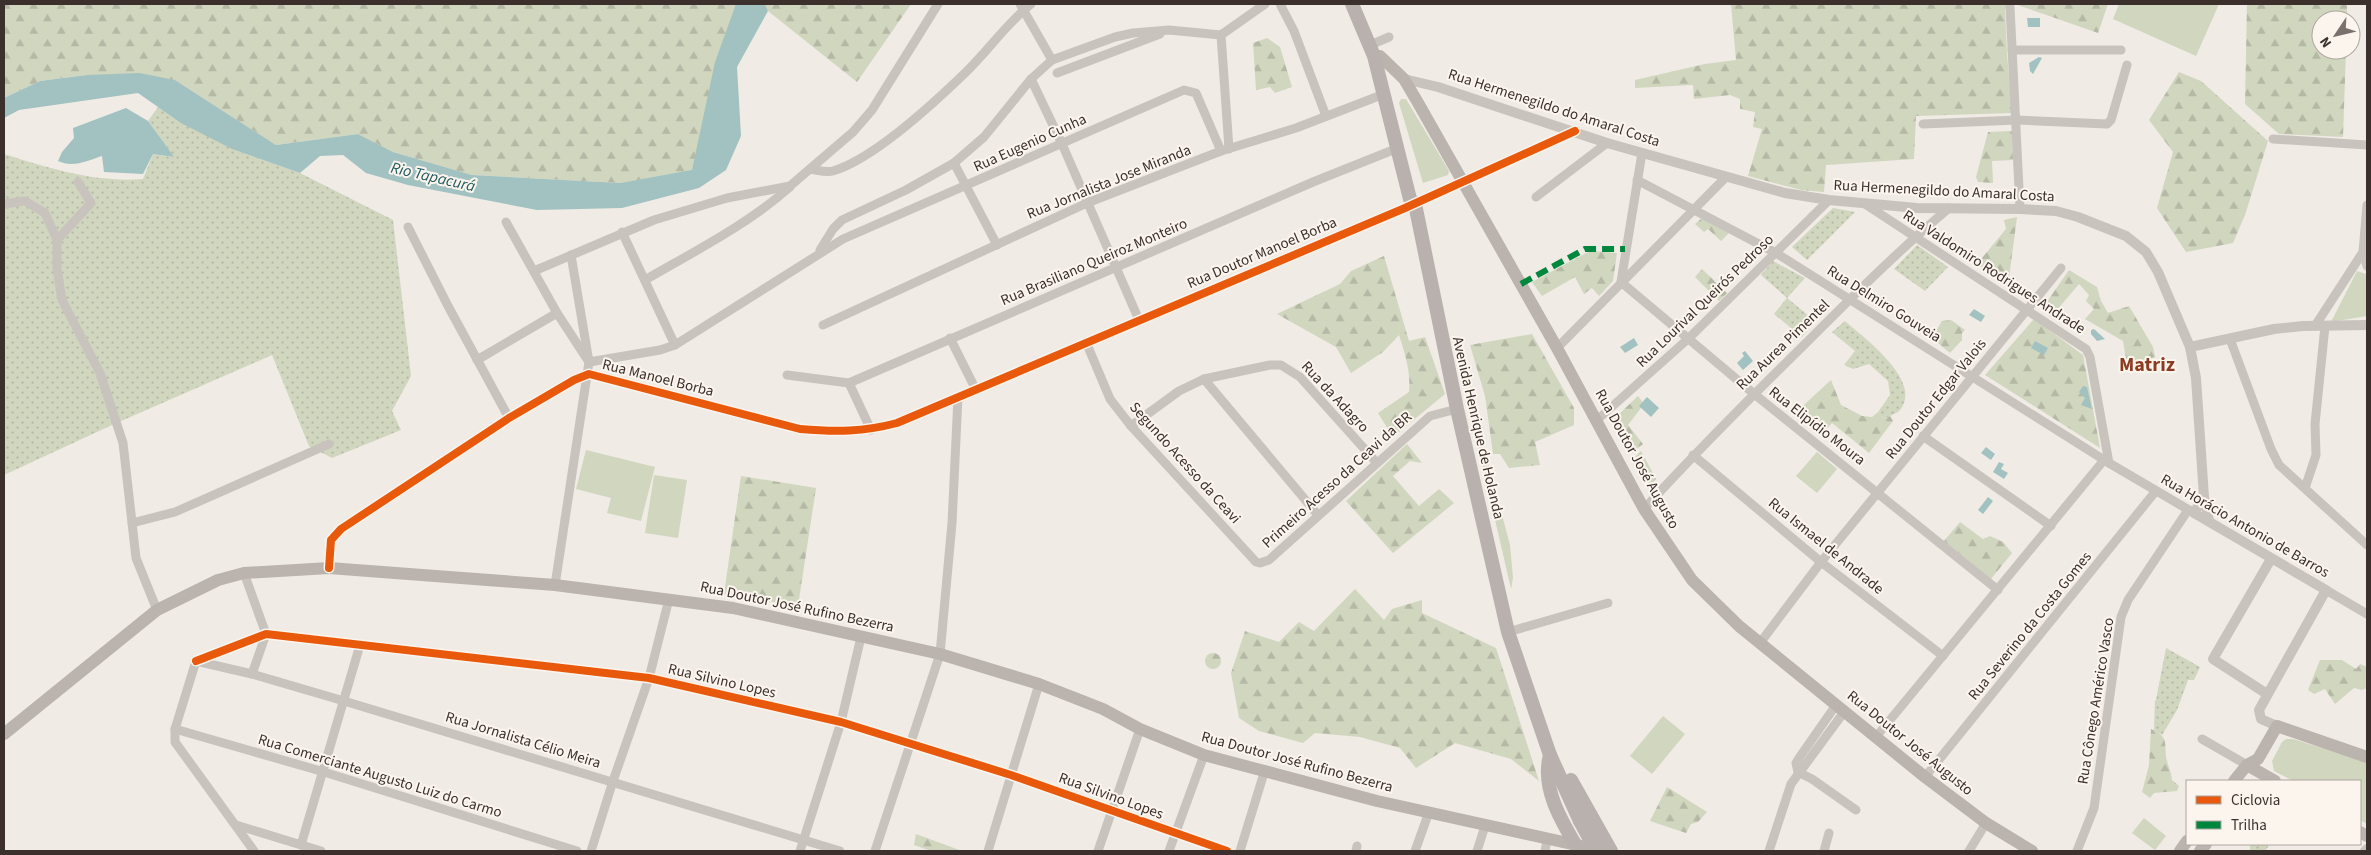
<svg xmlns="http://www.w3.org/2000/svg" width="2371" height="855" font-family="'Source Sans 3',sans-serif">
<defs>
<pattern id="grass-dots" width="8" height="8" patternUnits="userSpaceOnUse" patternTransform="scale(1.25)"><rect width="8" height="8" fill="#d1d6bf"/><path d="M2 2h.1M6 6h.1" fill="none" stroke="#b4b8a4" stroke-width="1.8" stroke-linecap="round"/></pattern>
<pattern id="forest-firs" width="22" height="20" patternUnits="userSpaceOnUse" patternTransform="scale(1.25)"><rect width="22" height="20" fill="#d1d6bf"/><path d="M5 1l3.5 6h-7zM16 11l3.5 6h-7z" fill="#b4b8a4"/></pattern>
</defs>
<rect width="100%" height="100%" fill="#f0ebe5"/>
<g fill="url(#grass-dots)">
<path d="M158 107 235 150 300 173 393 220 411 376 392 411 401 430 332 458 309 446 272 355 112 425 4 475V154C48 168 96 183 143 179L153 154 173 157 148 121Z"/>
<path d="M1833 208 1855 212 1807 260 1792 247Z"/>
<path d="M1917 245 1948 267 1925 291 1894 269Z"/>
<path d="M1773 261 1805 278 1787 298 1815 321 1802 337 1774 314 1787 298 1761 275Z"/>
<path d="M1845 321C1864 338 1922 380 1901 409 1897 414 1889 416 1884 419L1878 412 1890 395 1888 381 1869 364 1853 369 1844 365 1855 351 1832 332Z"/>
<path d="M2166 648 2200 667 2194 680H2188L2177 710 2162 735 2154 730 2155 700 2159 701 2156 700Z"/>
<path d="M2250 844H2270L2265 851H2250Z"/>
</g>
<g fill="url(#forest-firs)">
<path d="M4 4H736V7L692 171 620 183 472 175 393 152 358 134 276 145 175 80 87 75 40 81 4 98Z"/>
<path d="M765 4H911L857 82 768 11Z"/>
<path d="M1731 4H2010L2005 9 2007 54 2012 113 1916 116 1914 159 1826 165 1824 192 1801 190 1748 176 1762 129 1753 127 1755 112 1740 109V99L1730 95 1694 99 1693 85 1635 88V80L1705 64 1736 60Z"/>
<path d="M2015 4H2108L2098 33Z"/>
<path d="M2247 4H2347V20H2321V50H2346L2343 137 2279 134 2245 104Z"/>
<path d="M1267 38 1280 47 1292 87 1275 93 1270 87 1256 90 1253 43Z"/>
<path d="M2179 72 2201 81 2268 141 2245 215 2233 243 2186 252 2157 208 2173 152 2149 120Z"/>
<path d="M2012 131 2013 160 1992 161 1993 183 1978 182 1976 177 1988 132Z"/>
<path d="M2017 217 2008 286 1977 264 2006 229 2004 220Z"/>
<path d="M1702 218 1729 233 1721 241 1708 229 1704 232 1695 224Z"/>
<path d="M1590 251 1617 253 1613 281 1599 296 1592 288 1584 294 1575 277 1542 296 1532 282Z"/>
<path d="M1384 256 1409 341 1425 337 1445 394 1393 437 1378 413 1409 392C1411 372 1405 354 1399 335L1383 352 1351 373 1336 347 1277 314 1340 284 1351 271Z"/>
<path d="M1702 269 1727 293 1719 301 1695 277Z"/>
<path d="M2069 270 2097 287 2101 301 2108 313 2129 306 2153 347 2155 357 2134 363 2126 359 2123 341 2085 319 2094 309 2086 301 2089 295 2079 284 2051 317 2042 309Z"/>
<path d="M2034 319 2083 355 2100 448 1985 375Z"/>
<path d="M1951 320 1965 330 1962 333V340L1950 353 1932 338 1942 321Z"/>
<path d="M1532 334 1574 408V425L1535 442 1540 465 1509 468 1500 454H1493L1485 396 1470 345Z"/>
<path d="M1831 380 1841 405 1862 416 1872 417 1878 412 1884 419 1890 416 1893 421 1869 453 1832 423 1821 435 1794 414Z"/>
<path d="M1638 396 1644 404 1628 425 1643 444 1632 453 1614 419Z"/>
<path d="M1407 444 1422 463 1410 461 1393 476 1419 506 1439 489 1454 503 1393 553 1346 501Z"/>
<path d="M1641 451 1656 479 1649 486 1634 458Z"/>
<path d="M741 476 816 488 798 606 724 594Z"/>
<path d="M1960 522 1983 539 1990 536 2003 542 2012 553 1991 579 1944 541Z"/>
<path d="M1355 589 1384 620 1392 609 1422 600V613L1496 648 1539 781 1511 759 1455 743 1416 768 1400 748 1360 737 1315 733 1303 743 1259 731 1239 718 1231 673 1245 631 1279 642 1299 622 1314 631Z"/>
<circle cx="1213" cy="661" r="8"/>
<path d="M2320 660H2342L2356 669 2360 664 2367 667V688L2362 690 2354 688 2335 704 2325 689 2314 694 2308 690Z"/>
<path d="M2151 729C2171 737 2163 746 2167 761 2169 769 2171 771 2172 780L2179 786 2177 791 2154 793 2150 798 2142 792 2149 765Z"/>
<path d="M1667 787 1707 812 1698 822 1691 824 1686 833 1650 821Z"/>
<path d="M916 834 962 851H931L914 845Z"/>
</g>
<g fill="#d1d6bf">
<path d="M2119 4H2219L2196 56 2113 19Z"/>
<path d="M1401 99H1406L1449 171 1448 175 1423 183 1399 103Z"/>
<path d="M2357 271 2366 274 2367 316 2331 322Z"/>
<path d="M1467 398 1473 405 1510 545 1513 578 1511 589Z"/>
<path d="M586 450 655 467 641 521 607 513 611 498 576 489Z"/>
<path d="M1817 452 1837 469 1817 493 1796 476Z"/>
<path d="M654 475 687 480 678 538 645 533Z"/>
<path d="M1663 716 1685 734 1652 774 1630 756Z"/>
<path d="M2286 739H2293L2367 762V824L2360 820V781H2293L2274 771 2272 761 2282 742Z"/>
<path d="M2144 818 2166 836 2155 850 2132 833Z"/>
</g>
<g fill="#a1c2c1">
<path d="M736 4H765L768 11 737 67 741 136 726 170 699 188 622 208 537 210 408 185 366 173 343 155 320 156 300 173 232 149 181 123 138 93 19 110 4 118V98L40 81 87 75 139 73 175 80 276 145 358 134 393 152 472 175 620 183 692 170 715 62Z"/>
<path d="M2027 18H2040V27H2028Z"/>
<path d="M2039 57 2042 58 2033 74 2030 71 2029 63Z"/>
<path d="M126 108 148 121 174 157 153 154 143 174 104 172 102 156C87 161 73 168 58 161L62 152 74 138 73 128Z"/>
<path d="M1974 309 1985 316 1981 322 1969 315Z"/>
<path d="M2094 329 2105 339 2097 341 2091 334V330Z"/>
<path d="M1634 338 1638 345 1625 353 1620 347Z"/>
<path d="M2035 341 2048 348 2044 355 2031 348Z"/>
<path d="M1745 351 1753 361 1743 370 1737 363 1744 356 1742 353Z"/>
<path d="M2083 386 2087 387 2092 409 2081 405 2085 398 2079 392Z"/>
<path d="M1647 397 1659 408 1651 417 1639 406Z"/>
<path d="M1986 447 1995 454 1991 460 1981 453Z"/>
<path d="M1999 462 2004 464 2001 469 2008 473 2004 479 1993 472Z"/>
<path d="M1988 497 1993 501 1983 514 1978 510Z"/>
</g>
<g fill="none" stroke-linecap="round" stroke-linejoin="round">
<g stroke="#c9c3be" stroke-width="9">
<path d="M1020 4 1052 60"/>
<path d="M1280 4 1294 31 1326 116"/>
<path d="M2010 7 2020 209"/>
<path d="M1221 35 1229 149"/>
<path d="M1221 35 1265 4"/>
<path d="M1375 43 1389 37"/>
<path d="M2012 50H2121"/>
<path d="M1057 73 1160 34"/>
<path d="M1031 79 1062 144 1139 320"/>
<path d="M1923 124 2017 120 2107 124 2111 120 2127 65"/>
<path d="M2273 139 2367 145"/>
<path d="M1642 153 1621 282 1753 393 1998 590"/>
<path d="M954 163 997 245"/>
<path d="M810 169C818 170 825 173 833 171 873 159 935 102 965 73 988 51 1006 24 1031 4"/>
<path d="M1637 180 1776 253 2109 463 2194 513"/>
<path d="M78 182 91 203 57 240V269L62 300 100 373 123 443 136 558 157 610"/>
<path d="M1536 197 1607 143"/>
<path d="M4 204 25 201 45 213 57 240"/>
<path d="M1865 204 2086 349 2090 357 2109 463"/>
<path d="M2367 205 2363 252 2367 266"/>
<path d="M506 222 557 313 589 362 555 585"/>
<path d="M408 227 448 306 509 418"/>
<path d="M622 232 675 345"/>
<path d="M820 250 833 229 842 220 906 190 954 163 984 137 1031 79 1052 60 1115 37 1133 33 1169 30 1221 35"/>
<path d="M571 255 589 362 660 350 675 345 843 239 1184 90 1196 93 1221 151"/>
<path d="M534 271 654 220 727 198 790 186 853 132 872 110 938 4"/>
<path d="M645 280C695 251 747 225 790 187"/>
<path d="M823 325 1087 203 1221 151 1296 128 1384 94"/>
<path d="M2315 326 2363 252"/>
<path d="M950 338 976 390"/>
<path d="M2230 339 2271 449 2279 465 2367 545"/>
<path d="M1086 342 1110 399 1131 426 1256 562 1260 563 1269 560 1430 416 1457 409"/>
<path d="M1557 348 1726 177"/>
<path d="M477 360 557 313"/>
<path d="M787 375 849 383"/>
<path d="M1204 379 1318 515"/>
<path d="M1597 420 1689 338 1829 200"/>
<path d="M1131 426 1179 391 1204 379 1270 365H1281L1300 377 1377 463"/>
<path d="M871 430 849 383 1313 182 1398 148"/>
<path d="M1923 436 2051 526"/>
<path d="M1693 455 1821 562 1943 656"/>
<path d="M2305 488 2316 455 2315 424 2325 326"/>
<path d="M1644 509C1696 452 1750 398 1805 344 1852 297 1898 251 1949 208"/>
<path d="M132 523 175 512 329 444"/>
<path d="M244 573 266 634 252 674"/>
<path d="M2326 590 2367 614"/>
<path d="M1508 632 1608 603"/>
<path d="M1760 643 1821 562 2061 268"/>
<path d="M196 661 266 634 649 678 841 722 1011 775 1227 851"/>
<path d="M196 661 252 674 344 701 840 851"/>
<path d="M196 661 175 729V742L254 851"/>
<path d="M175 729 324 772 577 851"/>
<path d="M1876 737 2104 460"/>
<path d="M2202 739 2247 765"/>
<path d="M1798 772 1796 763 1799 758 1836 705"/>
<path d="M1798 772 1812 779 1856 810"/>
<path d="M1925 777 2155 492"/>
<path d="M236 825 321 851"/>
<path d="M301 845 360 645"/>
<path d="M591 851 613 781 649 678 669 599"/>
<path d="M800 851 841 722 861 637"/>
<path d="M875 851 940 654 952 523 958 397"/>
<path d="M988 851 1039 684"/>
<path d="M1098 851 1140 729"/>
<path d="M1169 851 1204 755"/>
<path d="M1240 851 1264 773"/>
<path d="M1356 851 1357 846"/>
<path d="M1415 851 1429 812"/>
<path d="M1477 851 1485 826"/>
<path d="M1545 851 1547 840"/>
<path d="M1769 851 1791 784 1844 712"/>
<path d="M1824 851 1829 833"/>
<path d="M1969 851 1986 823"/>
<path d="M2077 851 2094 808 2121 617 2128 600 2188 510"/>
</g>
<g stroke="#c9c3be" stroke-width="10">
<path d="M1404 79 1438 87 1607 143 1785 193 1829 200 1917 208 2020 209 2056 211 2078 217 2126 236 2146 252 2158 272 2190 347 2196 378 2204 497 2209 521"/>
<path d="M2190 347 2274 329 2303 326 2367 325"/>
<path d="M2204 497 2194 513 2326 590 2259 710 2261 719 2277 726"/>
<path d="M329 568 331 540 341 529 509 418 574 380 589 374 800 429C836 432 863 432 897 423L1405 208 1575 131"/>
<path d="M2267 694 2213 659 2271 559"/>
<path d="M2365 851 2367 849"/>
</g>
<g stroke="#bab3ae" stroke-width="12">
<path d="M1380 56 1404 79 1417 101 1557 348 1644 509 1692 580 1739 626 1925 777 1986 823 2032 851"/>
<path d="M4 734 157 610 218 580 244 573 329 568 555 585 733 608 940 654 1039 684 1103 709 1140 729 1204 755 1377 801 1604 851"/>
<path d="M2247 765 2275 781"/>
<path d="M2234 781 2247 765 2258 759 2277 726 2367 757"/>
<path d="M2360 832 2367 836"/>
<path d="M2180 851 2187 841"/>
<path d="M2200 851 2206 844"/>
</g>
<g stroke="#b8b1ad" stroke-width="14">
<path d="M1352 4 1374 56 1410 199 1415 204 1457 409 1508 632 1550 755 1580 821"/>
<path d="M1550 755C1541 789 1562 822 1579 851"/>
<path d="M1571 780 1611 851"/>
</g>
<path stroke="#b8b1ad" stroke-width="14" d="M1580 821 1596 851"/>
<path stroke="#00873e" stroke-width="6" stroke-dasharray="12 6" stroke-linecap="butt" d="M1521 284 1585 249H1625"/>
<g stroke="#fbf5ee" stroke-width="11">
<g id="cycleway">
<path d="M329 568 331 540 341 529 509 418 574 380 589 374 800 429C836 432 863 432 897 423L1405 208 1575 131"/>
<path d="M196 661 266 634 649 678 841 722 1011 775 1227 851"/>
</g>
</g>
<use href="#cycleway" stroke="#e8590c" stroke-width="8"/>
</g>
<g text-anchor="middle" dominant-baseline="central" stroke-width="4" stroke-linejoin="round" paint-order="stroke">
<g font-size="15" fill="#3b302b" stroke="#fbf5ee">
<text transform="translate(1554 108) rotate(18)">Rua Hermenegildo do Amaral Costa</text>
<text transform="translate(1030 143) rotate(-24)">Rua Eugenio Cunha</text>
<text transform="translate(1109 182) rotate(-22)">Rua Jornalista Jose Miranda</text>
<text transform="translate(1944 191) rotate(3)">Rua Hermenegildo do Amaral Costa</text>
<text transform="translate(1262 253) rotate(-23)">Rua Doutor Manoel Borba</text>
<text transform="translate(1094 262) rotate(-23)">Rua Brasiliano Queiroz Monteiro</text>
<text transform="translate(1994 272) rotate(33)">Rua Valdomiro Rodrigues Andrade</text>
<text transform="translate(1705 301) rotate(-44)">Rua Lourival Queirós Pedroso</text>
<text transform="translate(1884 304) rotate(32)">Rua Delmiro Gouveia</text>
<text transform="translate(1783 345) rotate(-44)">Rua Aurea Pimentel</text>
<text transform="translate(658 378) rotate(14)">Rua Manoel Borba</text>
<text transform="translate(1335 397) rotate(47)">Rua da Adagro</text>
<text transform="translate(1936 399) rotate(-51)">Rua Doutor Edgar Valois</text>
<text transform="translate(1817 426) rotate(38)">Rua Elipídio Moura</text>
<text transform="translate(1478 428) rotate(77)">Avenida Henrique de Holanda</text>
<text transform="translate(1637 459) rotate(61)">Rua Doutor José Augusto</text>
<text transform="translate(1185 463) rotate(48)">Segundo Acesso da Ceavi</text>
<text transform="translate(1337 480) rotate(-42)">Primeiro Acesso da Ceavi da BR</text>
<text transform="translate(2245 526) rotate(30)">Rua Horácio Antonio de Barros</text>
<text transform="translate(1826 546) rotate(39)">Rua Ismael de Andrade</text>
<text transform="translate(797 607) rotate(12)">Rua Doutor José Rufino Bezerra</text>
<text transform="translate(2030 626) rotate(-51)">Rua Severino da Costa Gomes</text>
<text transform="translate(722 681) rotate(13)">Rua Silvino Lopes</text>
<text transform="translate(2096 701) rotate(-81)">Rua Cônego Américo Vasco</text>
<text transform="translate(523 740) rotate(17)">Rua Jornalista Célio Meira</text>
<text transform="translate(1910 743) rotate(39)">Rua Doutor José Augusto</text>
<text transform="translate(1297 762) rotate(15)">Rua Doutor José Rufino Bezerra</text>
<text transform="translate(380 776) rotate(17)">Rua Comerciante Augusto Luiz do Carmo</text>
<text transform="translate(1111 796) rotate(20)">Rua Silvino Lopes</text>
</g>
<g font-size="16" font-style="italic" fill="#1f5a5e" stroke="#fbf5ee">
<text transform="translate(433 177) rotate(13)">Rio Tapacurá</text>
</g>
<g font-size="20" font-weight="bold" fill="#8c3b22" stroke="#fbf5ee">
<text x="2147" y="365">Matriz</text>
</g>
</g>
<rect width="2371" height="855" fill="none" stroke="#3b302b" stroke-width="10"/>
<rect x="2186" y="780" width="175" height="65" fill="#fbf5ee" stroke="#aea6a0"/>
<rect x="2196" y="796" width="25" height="8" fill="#e8590c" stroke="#aea6a0"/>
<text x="2231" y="805" font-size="15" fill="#3b302b">Ciclovia</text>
<rect x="2196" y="821" width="25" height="8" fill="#00873e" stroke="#aea6a0"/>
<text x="2231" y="830" font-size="15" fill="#3b302b">Trilha</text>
<g transform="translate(2336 35) rotate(235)"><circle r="24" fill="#fbf5ee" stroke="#aea6a0"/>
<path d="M0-4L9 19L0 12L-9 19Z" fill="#7a716c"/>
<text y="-8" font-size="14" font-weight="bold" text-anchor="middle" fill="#3b302b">N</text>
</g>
</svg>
